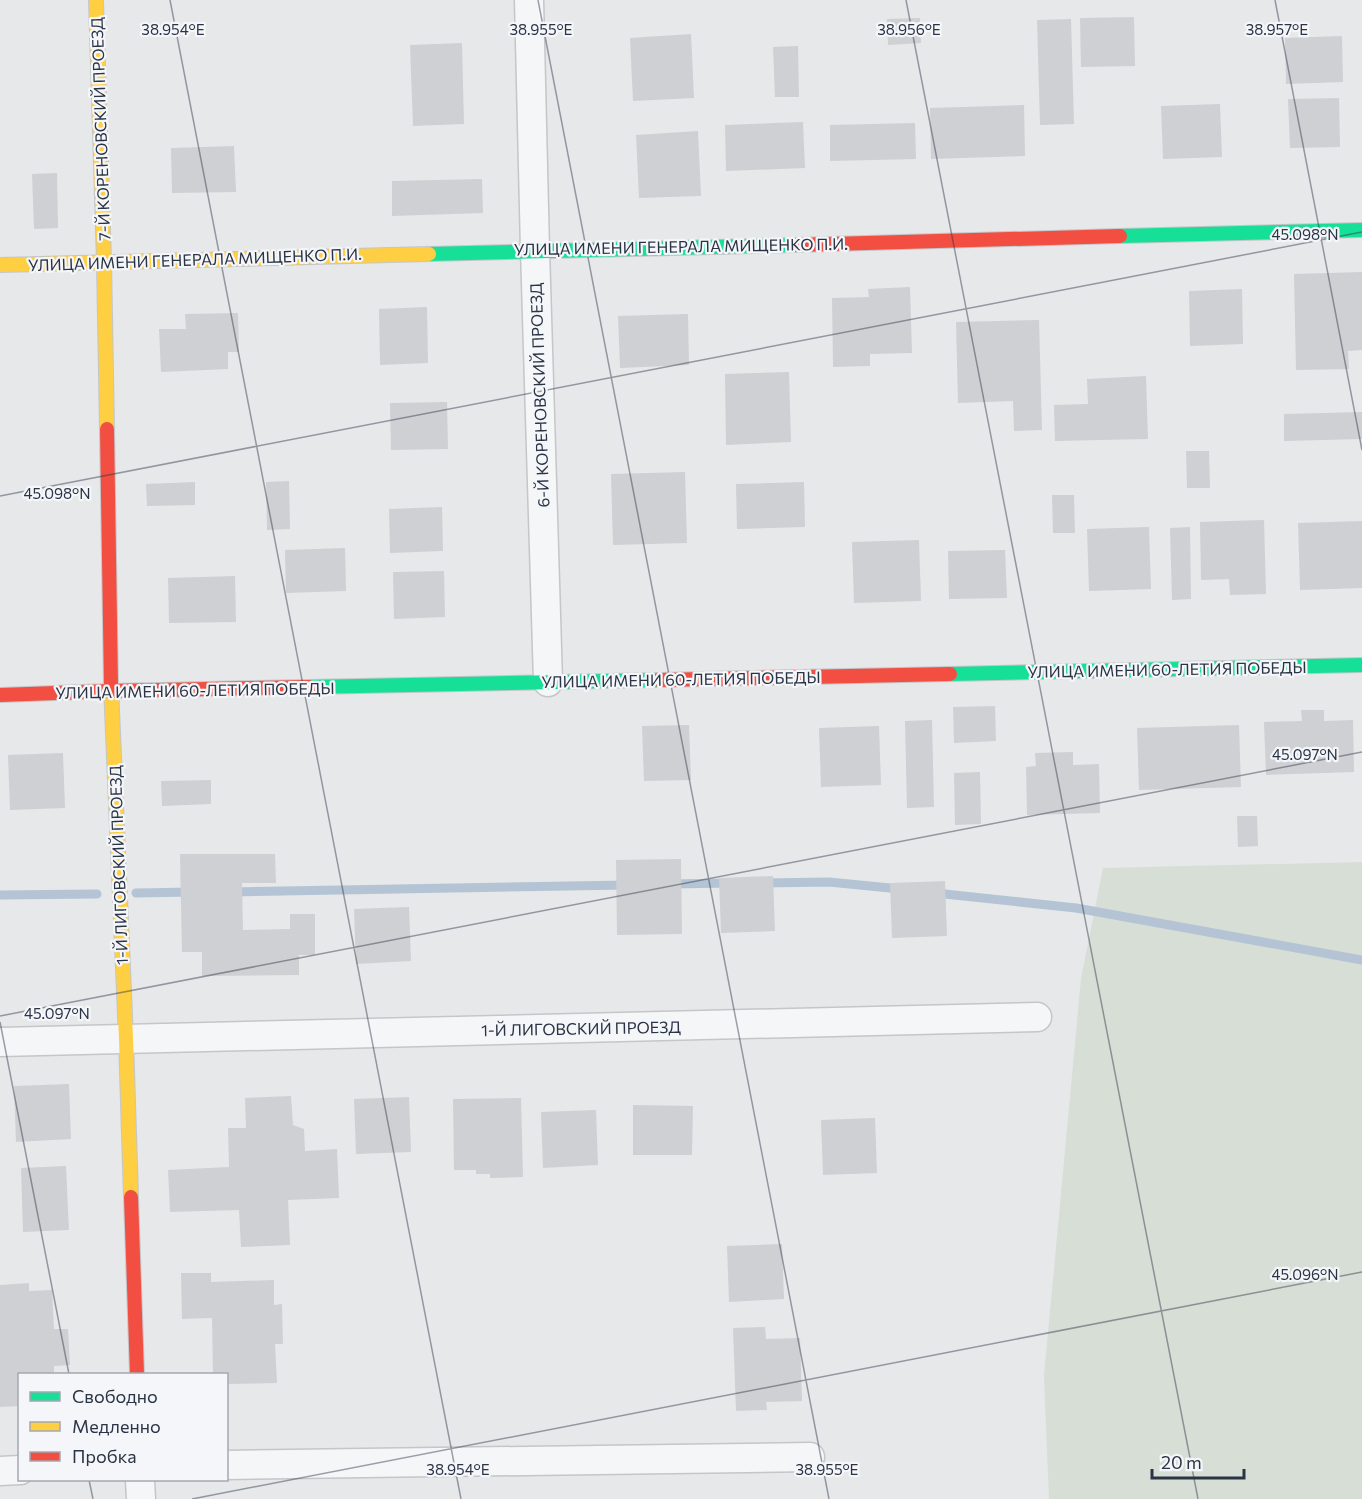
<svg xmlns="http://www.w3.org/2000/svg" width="1362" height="1499" font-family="Commissioner,sans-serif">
<rect width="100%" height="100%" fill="#e6e8ea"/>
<path fill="#d6ded6" d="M1362 862V1499H1049L1044 1376 1081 979 1103 868Z"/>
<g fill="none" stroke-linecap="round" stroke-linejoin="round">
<g stroke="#b4c4d5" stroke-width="9">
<path d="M761 883 829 882 900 889"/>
<path d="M671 884 730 883"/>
<path d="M231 892 628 885"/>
<path d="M136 893 193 892"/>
<path d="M935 893 1076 908 1362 960"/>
<path d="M0 895 97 894"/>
</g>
</g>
<g fill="#ced0d3">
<path d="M1134 17 1135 66 1081 67 1080 18Z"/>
<path d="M920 18 921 43 888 45 887 19Z"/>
<path d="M1071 19 1074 124 1040 125 1037 20Z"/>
<path d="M691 34 694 98 633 101 630 38Z"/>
<path d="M1342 36 1343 82 1286 84 1285 38Z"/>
<path d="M462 43 464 124 413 126 410 45Z"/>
<path d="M798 46 799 97H775L773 47Z"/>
<path d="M1339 98 1340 147 1290 148 1288 99Z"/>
<path d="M1220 104 1222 157 1163 159 1161 106Z"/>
<path d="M1024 105 1025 156 931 159 930 108Z"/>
<path d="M803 122 805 168 726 171 725 125Z"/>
<path d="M915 123 916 159 830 161V125Z"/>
<path d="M698 131 701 196 639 198 636 135Z"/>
<path d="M234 146 236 192 172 193 171 148Z"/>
<path d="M57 173 58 228 34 229 32 174Z"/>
<path d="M482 179 483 213 392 216V181Z"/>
<path d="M1362 272V350L1348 351 1349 369 1296 370 1294 274Z"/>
<path d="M910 287 912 353 870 354V366L833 367 832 298 869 297 868 289Z"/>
<path d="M1242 289 1243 344 1190 346 1189 291Z"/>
<path d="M427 307 428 363 380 365 379 309Z"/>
<path d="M238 313 239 352H228V369L161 372 159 329H186L185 314Z"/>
<path d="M688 314 689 365 620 368 618 316Z"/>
<path d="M1039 320 1042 430 1014 431 1013 401 958 403 956 322Z"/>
<path d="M789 372 791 442 726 445 725 374Z"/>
<path d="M1146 376 1148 439 1055 441 1054 405 1088 404 1087 379Z"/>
<path d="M447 402 448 449 391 450 390 403Z"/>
<path d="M1362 412V439L1284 441V414Z"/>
<path d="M1186 451H1209L1210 488H1187Z"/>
<path d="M685 472 687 543 613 545 611 474Z"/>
<path d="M289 481 290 529 267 530 266 482Z"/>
<path d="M195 482V505L147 506 146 484Z"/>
<path d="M804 482 805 527 737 529 736 484Z"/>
<path d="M1052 495H1074L1075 533H1053Z"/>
<path d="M442 507 443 551 390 553 389 509Z"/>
<path d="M1264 520 1266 594 1230 595 1229 579 1201 580 1200 522Z"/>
<path d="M1362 521V588L1300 590 1298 523Z"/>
<path d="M1149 527 1151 589 1089 591 1087 529Z"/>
<path d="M1190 527 1191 599 1172 600 1170 528Z"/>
<path d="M919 540 921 601 854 603 852 542Z"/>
<path d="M345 548 346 591 286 593 285 550Z"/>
<path d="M1005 550 1007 598 949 599 948 551Z"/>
<path d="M444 571 445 617 394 619 393 572Z"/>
<path d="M235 576 236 622 169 623 168 578Z"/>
<path d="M995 706 996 741 954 743 953 707Z"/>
<path d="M1301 710H1324V721L1353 720 1354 772 1266 775 1264 722 1302 721Z"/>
<path d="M932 720 934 807 907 808 905 721Z"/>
<path d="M689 725 691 780 644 781 642 726Z"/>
<path d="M1239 725 1241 787 1139 790 1137 728Z"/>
<path d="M879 726 881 785 821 787 819 728Z"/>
<path d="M1073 752V765L1099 764 1100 813 1027 815 1026 767 1036 766 1035 753Z"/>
<path d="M63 753 65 808 10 810 8 755Z"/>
<path d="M980 772 981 824 955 825 954 773Z"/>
<path d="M211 780V804L162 806 161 781Z"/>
<path d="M1237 816H1257L1258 846 1238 847Z"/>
<path d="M180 854H275L276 883H242L243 930 290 929V914H315V955H299V975L202 976V952H182Z"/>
<path d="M681 859 682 934 617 935 616 860Z"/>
<path d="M773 876 775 931 721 933 719 878Z"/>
<path d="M945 881 947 936 892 938 890 883Z"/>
<path d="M409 907 411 961 356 964 354 909Z"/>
<path d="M69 1084 71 1139 16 1142 14 1086Z"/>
<path d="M291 1096 293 1125 304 1129 305 1151 337 1149 339 1198 288 1200 290 1245 241 1247 239 1210 170 1212 168 1170 229 1167 228 1128H246L245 1098Z"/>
<path d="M409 1097 411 1152 356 1154 354 1099Z"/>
<path d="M521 1098 523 1177 490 1178V1174H476V1170H454L453 1099Z"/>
<path d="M633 1105 693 1106 692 1155H633Z"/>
<path d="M596 1110 598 1165 543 1168 541 1112Z"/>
<path d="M875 1118 877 1173 823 1175 821 1120Z"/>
<path d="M66 1166 69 1230 23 1232 21 1168Z"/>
<path d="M782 1244 784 1299 729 1302 727 1246Z"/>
<path d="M181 1273H211V1282L274 1280V1305L282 1304 283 1344H275L277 1383 226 1384V1374H213L212 1318 182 1319Z"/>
<path d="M29 1283V1291L52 1290 54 1329H68L70 1365 54 1366V1374H20V1406L0 1407V1285Z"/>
<path d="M765 1327 766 1339 800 1338 802 1401 766 1402 767 1410 736 1411 733 1328Z"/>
</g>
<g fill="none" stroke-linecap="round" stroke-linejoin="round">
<g stroke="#c4c6c8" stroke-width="31">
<g id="street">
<path d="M529 0 535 250 548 682"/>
<path d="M0 1042 1037 1017"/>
<path d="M226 1465 810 1457"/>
<path d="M0 1471 20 1470"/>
<path d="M140 1480 141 1499"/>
</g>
</g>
<g stroke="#c4c6c8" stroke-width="16">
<g id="fast">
<path d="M1120 236 1362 230"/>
<path d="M429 254 795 245"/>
<path d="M950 674 1362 665"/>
<path d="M309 687 659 680"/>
</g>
</g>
<g stroke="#c4c6c8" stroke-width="16">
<g id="slow">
<path d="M96 0 104 262 107 429"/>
<path d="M0 265 429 254"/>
<path d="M111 686 126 1039 131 1197"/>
</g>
</g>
<g stroke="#c4c6c8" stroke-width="16">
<g id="jam">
<path d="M795 245 1120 236"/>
<path d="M107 429 111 686"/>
<path d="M659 680 950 674"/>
<path d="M0 695 111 691 309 687"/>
<path d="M131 1197 137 1374"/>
</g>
</g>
<use href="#street" stroke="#f5f6f7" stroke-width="28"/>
<use href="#fast" stroke="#16e098" stroke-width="14"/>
<use href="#slow" stroke="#ffcf43" stroke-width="14"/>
<use href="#jam" stroke="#f24e42" stroke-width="14"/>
</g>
<path fill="none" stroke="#2b3445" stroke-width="1.5" stroke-opacity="0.45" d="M170 0 461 1499M538 0 829 1499M906 0 1198 1499M1275 0 1362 450M0 496 1362 232M0 1016 1362 752M0 1022 69 1374M89 1480 93 1499M192 1499 1362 1272"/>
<g text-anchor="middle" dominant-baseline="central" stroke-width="4.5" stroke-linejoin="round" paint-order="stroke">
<g font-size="16" fill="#2b3445" stroke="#f4f6f9">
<text transform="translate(100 129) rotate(-92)">7-Й КОРЕНОВСКИЙ ПРОЕЗД</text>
<text transform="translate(681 246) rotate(-1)">УЛИЦА ИМЕНИ ГЕНЕРАЛА МИЩЕНКО П.И.</text>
<text transform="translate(195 259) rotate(-2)">УЛИЦА ИМЕНИ ГЕНЕРАЛА МИЩЕНКО П.И.</text>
<text transform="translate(539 395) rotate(-92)">6-Й КОРЕНОВСКИЙ ПРОЕЗД</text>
<text transform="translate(1167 669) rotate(-1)">УЛИЦА ИМЕНИ 60-ЛЕТИЯ ПОБЕДЫ</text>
<text transform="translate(681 679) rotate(-1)">УЛИЦА ИМЕНИ 60-ЛЕТИЯ ПОБЕДЫ</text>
<text transform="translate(195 690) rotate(-1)">УЛИЦА ИМЕНИ 60-ЛЕТИЯ ПОБЕДЫ</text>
<text transform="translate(118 865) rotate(-92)">1-Й ЛИГОВСКИЙ ПРОЕЗД</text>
<text transform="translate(581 1028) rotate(-1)">1-Й ЛИГОВСКИЙ ПРОЕЗД</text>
</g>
</g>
<g font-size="15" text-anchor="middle" fill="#2b3445" stroke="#f4f6f9" stroke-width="4.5" stroke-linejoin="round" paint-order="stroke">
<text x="173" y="35">38.954°E</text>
<text x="541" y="35">38.955°E</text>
<text x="909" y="35">38.956°E</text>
<text x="1277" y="35">38.957°E</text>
<text x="1305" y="240">45.098°N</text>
<text x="57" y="499">45.098°N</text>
<text x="1305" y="760">45.097°N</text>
<text x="57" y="1019">45.097°N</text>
<text x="1305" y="1280">45.096°N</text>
<text x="458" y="1475">38.954°E</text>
<text x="827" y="1475">38.955°E</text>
</g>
<rect x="18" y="1373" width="210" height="108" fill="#f4f6f9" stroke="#a4a8b1" stroke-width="1.5"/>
<rect x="30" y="1392" width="30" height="9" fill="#16e098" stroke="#a4a8b1" stroke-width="1.5"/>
<text x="72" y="1403" font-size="18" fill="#2b3445">Свободно</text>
<rect x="30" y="1422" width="30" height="9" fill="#ffcf43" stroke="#a4a8b1" stroke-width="1.5"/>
<text x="72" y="1433" font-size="18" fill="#2b3445">Медленно</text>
<rect x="30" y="1452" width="30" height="9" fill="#f24e42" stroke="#a4a8b1" stroke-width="1.5"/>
<text x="72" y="1463" font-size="18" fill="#2b3445">Пробка</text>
<path d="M1152 1469v9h92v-9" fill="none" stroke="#2b3445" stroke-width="3"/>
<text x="1161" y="1469" font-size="18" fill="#2b3445" stroke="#f4f6f9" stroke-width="4.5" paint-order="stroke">20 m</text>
</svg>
